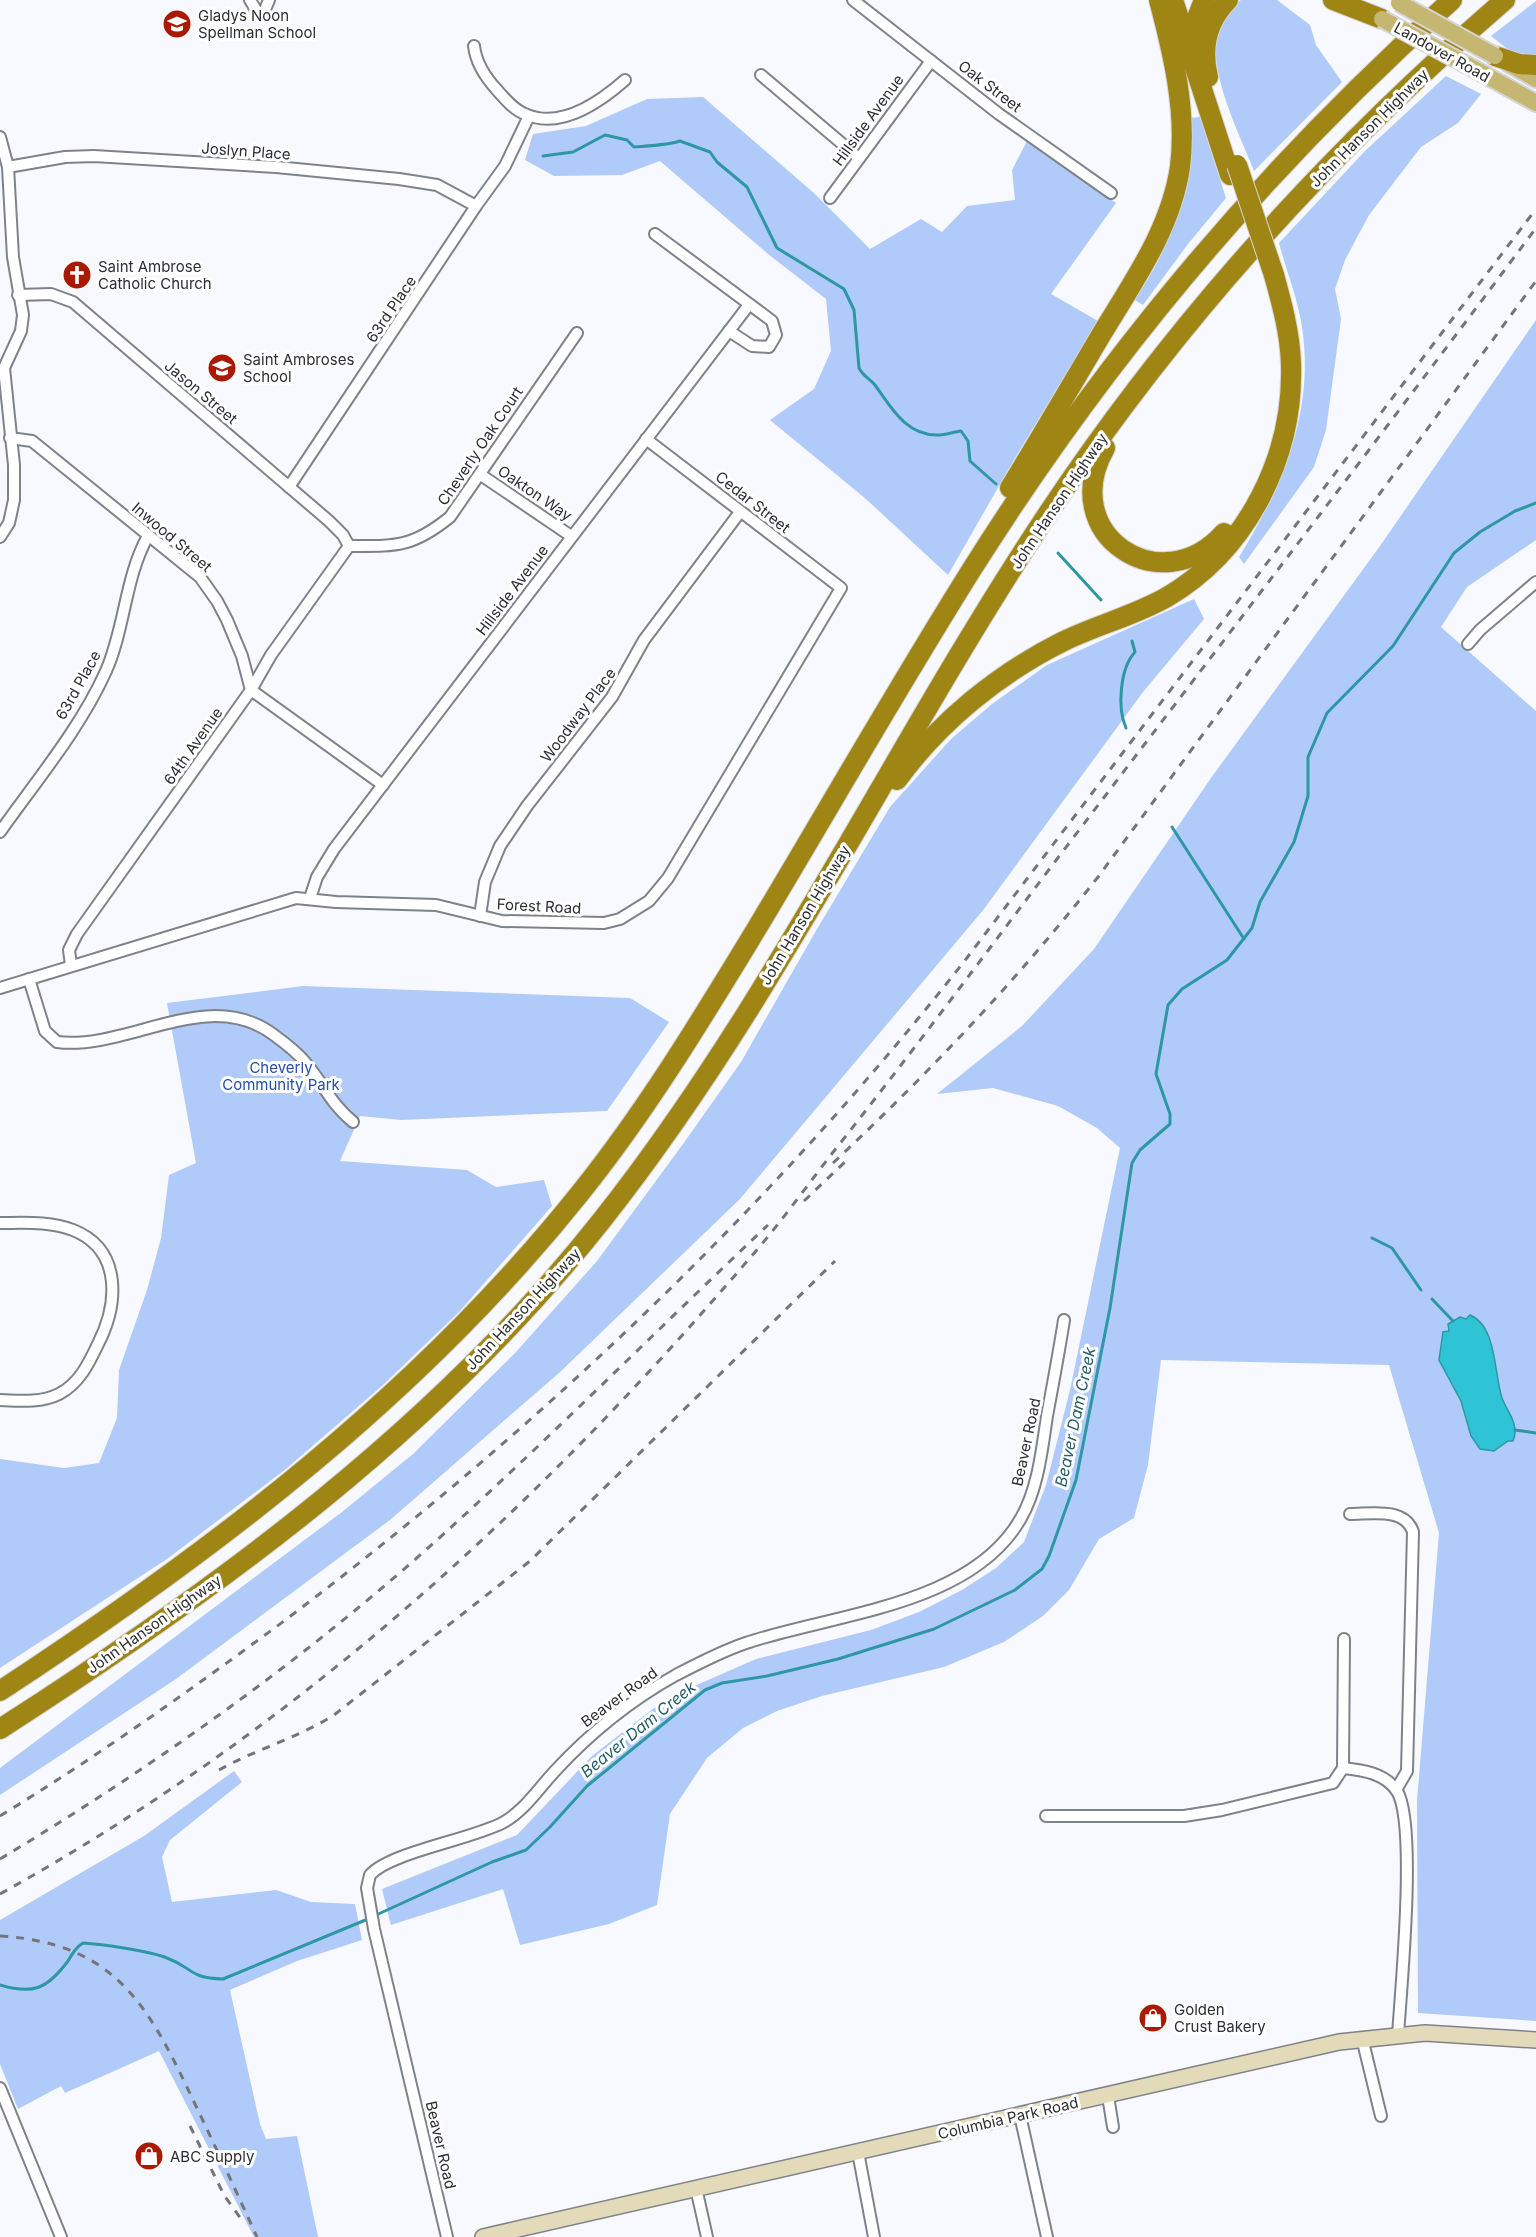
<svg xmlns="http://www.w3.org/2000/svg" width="1536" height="2237" font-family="Inter,sans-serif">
<rect width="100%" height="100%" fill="#f7f9fe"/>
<g fill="#b0cafa">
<path d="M1241 0H1277L1310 25 1316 45 1342 82 1254 171C1237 126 1185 33 1241 0Z"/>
<path d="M1536 1V59L1514 54 1491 36Z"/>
<path d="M1446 76 1481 94 1458 123 1421 147 1369 215 1345 260 1335 289 1341 319 1326 430 1314 467 1244 564 1239 557C1282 487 1315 412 1302 327 1298 299 1286 270 1279 243L1365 151Z"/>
<path d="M703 97 815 194 870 249 921 219 942 232 967 206 1015 200 1012 170 1027 141 1116 203 1051 294 1098 321 1015 458 948 575 866 499 770 420 814 389 831 351 826 299 768 254 660 161 622 175 554 176 525 160 533 134 586 126 647 99Z"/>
<path d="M1200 117 1226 198 1188 244 1143 305 1135 300C1175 238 1190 192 1189 118Z"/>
<path d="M1536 320V540L1467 587 1441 627 1536 711V2021L1418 2013 1417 1801 1439 1533 1389 1365 1161 1360 1148 1465 1134 1518 1099 1539 1069 1590 1043 1616 1004 1642 944 1667 822 1696 777 1711 743 1728 707 1758 670 1814 657 1905 609 1924 520 1945 503 1889 391 1925 382 1889 517 1835 592 1756 667 1698 756 1659 871 1630 919 1612 962 1590 996 1568 1024 1542 1046 1485 1070 1390 1120 1148 1097 1128 1058 1106 993 1088 937 1094 1022 1026 1094 949 1211 778 1380 546Z"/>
<path d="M1194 599 1204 619 1143 692 984 909 740 1199 559 1373 390 1520 176 1679 0 1795V1768L342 1512 413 1454 516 1352 597 1261 683 1144 741 1062 817 929 890 807 951 739 992 704 1047 665Z"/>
<path d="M303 986 630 998 669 1022 607 1111 401 1120 360 1116 340 1161 467 1170 496 1187 544 1180 552 1206 459 1312 383 1385 286 1469 167 1559 0 1668V1459L64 1468 99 1463 117 1418 119 1370 147 1290 161 1238 169 1175 196 1163 167 1003Z"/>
<path d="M234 1771 242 1782 170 1840 162 1857 172 1902 276 1890 311 1902 355 1904 362 1940 297 1961 230 1990 260 2124 266 2139 297 2136 318 2237H254L159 2051 65 2093 61 2086 18 2109 0 2064V1920L144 1836Z"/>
</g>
<path fill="#2fc4d5" stroke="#2e97a4" stroke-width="1.5" d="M1470 1315C1497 1326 1494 1374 1502 1398 1507 1412 1520 1424 1513 1441H1508L1494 1451 1480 1449 1471 1436 1461 1401 1439 1360 1443 1332 1449 1331 1448 1324 1460 1317 1466 1319Z"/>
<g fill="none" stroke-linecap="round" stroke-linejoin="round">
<g stroke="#2e97a4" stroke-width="3">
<path d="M543 156 573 152 605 135 627 140 634 147C646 146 670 145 680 141L710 152 717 162 747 187 777 248 844 289 854 310 859 368C863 376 869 378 875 385 891 407 906 436 938 435 945 435 953 432 961 431L968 441 970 461 996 484"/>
<path d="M1058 553 1101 600"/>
<path d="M1126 728C1117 708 1120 668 1135 652L1132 641"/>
<path d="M1172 827 1244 939"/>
<path d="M1372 1238 1392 1248 1421 1290"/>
<path d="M1432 1299 1453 1321"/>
<path d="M1515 1430 1536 1433"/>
<path d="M374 1916 492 1862 526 1850 550 1827 587 1786 705 1690 722 1683 767 1676 838 1659 934 1629 1015 1590 1042 1569 1049 1556 1076 1480 1110 1308 1132 1163 1140 1150 1170 1124V1114L1156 1074 1168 1005 1182 989 1227 960 1252 928 1260 902 1294 842 1308 796V757L1327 713 1393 646 1454 553 1480 532 1515 511 1536 503"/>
<path d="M0 1985C33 1995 47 1989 68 1961 72 1954 76 1947 83 1943 101 1944 150 1951 167 1958 194 1968 188 1978 223 1979L368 1919"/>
</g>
<g stroke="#7f8389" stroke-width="14">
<g id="street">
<path d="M250 0 259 15 264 12 269 0"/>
<path d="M853 0 999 114 1111 193"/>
<path d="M474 46C476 63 485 77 497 90 505 99 514 110 525 114 560 130 600 102 625 80"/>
<path d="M761 75 859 158"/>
<path d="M0 137 8 167 13 257 23 315 21 331 4 368 14 465V500L9 523 0 537"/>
<path d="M8 167 65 157 94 156 276 167 399 179 437 185 476 206"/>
<path d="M830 198 931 61"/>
<path d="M655 234 772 321 776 335 769 347 752 346 729 331"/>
<path d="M18 295 51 294 73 302 329 521 343 535 349 546"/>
<path d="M10 438 32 441 200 577 217 601 227 620 242 656 251 690 383 785"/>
<path d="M481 475 571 536"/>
<path d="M289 487 476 206 505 166 529 116"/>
<path d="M349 546C395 546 412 548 450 517L577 333"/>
<path d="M1468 644 1480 630 1536 582"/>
<path d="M0 832C36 781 80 729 106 671 125 628 125 577 148 536"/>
<path d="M310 898 317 877 334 849 748 306"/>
<path d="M480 916 485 882 500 846 527 806 612 697 644 640 740 512"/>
<path d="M71 965 69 950 77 934 251 690 271 655 349 546"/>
<path d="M29 979 45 1031 57 1042C128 1051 208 985 274 1035 285 1043 296 1051 305 1062 324 1084 329 1102 353 1122"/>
<path d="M0 988 296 898 336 902 436 905 502 921 604 923 620 919 649 901 668 878 841 588 646 439"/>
<path d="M0 1223C24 1223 50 1221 73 1230 123 1250 118 1305 98 1344 89 1363 79 1384 59 1394 41 1403 20 1401 0 1400"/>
<path d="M1350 1514C1371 1514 1405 1507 1413 1532L1407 1771 1396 1790"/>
<path d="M1343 1768C1362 1770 1385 1773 1397 1791 1417 1824 1401 1988 1398 2035"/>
<path d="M1046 1816H1184L1222 1810 1333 1783 1343 1768 1344 1639"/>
<path d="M1362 2038 1381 2116"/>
<path d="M0 2088 61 2237"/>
<path d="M1108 2096 1113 2127"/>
<path d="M1020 2115 1047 2237"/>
<path d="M858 2152 874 2237"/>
<path d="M696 2188 707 2237"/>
<path d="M447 2237 374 1929 367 1888 370 1875C390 1852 474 1839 504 1822 525 1810 539 1788 555 1771 590 1733 631 1700 676 1675 699 1663 722 1651 746 1643 832 1614 972 1606 1021 1518 1038 1489 1042 1449 1047 1416 1053 1384 1059 1352 1064 1320"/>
</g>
</g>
<g stroke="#7f8389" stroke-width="18">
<path id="secondary" d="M483 2237 1339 2042 1425 2033 1536 2040"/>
</g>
<g stroke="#d5d5d6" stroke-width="20">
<g id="primary">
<path d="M1508 63 1536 79"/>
<path d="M1478 71 1536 103"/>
</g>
</g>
<g stroke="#d5d5d6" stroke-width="22">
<g id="highway">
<path d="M1173 0 1230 175"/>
<path d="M1333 0 1382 19"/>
<path d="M1192 49 1195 23 1204 0"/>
<path d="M1495 56 1519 64 1536 65"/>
<path d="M1208 77C1201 48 1207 21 1228 0"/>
<path d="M1105 448C1056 534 1161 604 1224 533"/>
<path d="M1010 488C1041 437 1071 386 1101 335 1133 282 1171 229 1180 167 1187 111 1173 53 1159 0"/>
<path d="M897 780C939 722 998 674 1062 642 1096 625 1134 616 1167 597 1247 550 1294 457 1291 364 1290 333 1282 304 1274 275"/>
<path d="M0 1691C215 1550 420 1394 581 1192 645 1112 698 1025 751 938 825 815 896 690 972 569 1105 358 1266 166 1452 0"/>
<path d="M0 1729C221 1587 438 1428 602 1220 773 1004 891 751 1043 521 1171 327 1329 152 1505 0"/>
</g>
</g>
<use href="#street" stroke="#fff" stroke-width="10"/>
<use href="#secondary" stroke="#e2dab8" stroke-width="15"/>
<use href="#primary" stroke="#c5b671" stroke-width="16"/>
<use href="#highway" stroke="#9f8513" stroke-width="20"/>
<g stroke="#747579" stroke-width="3" stroke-dasharray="8 8" stroke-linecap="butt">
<path d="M833 1163C929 1073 1017 980 1098 877L1536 281"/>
<path d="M804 1201 847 1160"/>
<path d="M219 1770C256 1749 298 1738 334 1715L530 1561 835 1261"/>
<path d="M0 1816C98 1756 192 1689 284 1621 537 1430 767 1211 963 963L1536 209"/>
<path d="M0 1859C158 1764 312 1654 448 1530 557 1431 661 1326 768 1225"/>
<path d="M0 1894C295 1730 531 1514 749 1259 779 1225 806 1187 834 1151 910 1055 983 957 1057 859 1217 649 1378 440 1536 228"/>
<path d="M0 1936C118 1943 150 2009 195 2104 216 2148 237 2193 257 2237"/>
<path d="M190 2126 224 2195 244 2223"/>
</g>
<g stroke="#d5d5d6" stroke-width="20" stroke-linecap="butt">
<g id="primary-bridge">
<path d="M1399 3 1495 56"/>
<path d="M1382 19 1478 71"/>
</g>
</g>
<g stroke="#d5d5d6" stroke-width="22" stroke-linecap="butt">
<path id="highway-bridge" d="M1237 165 1274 275"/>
</g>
<use href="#primary-bridge" stroke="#c5b671" stroke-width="16"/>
<use href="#highway-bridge" stroke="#9f8513" stroke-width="20"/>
</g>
<defs>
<g id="school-disc" transform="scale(1.5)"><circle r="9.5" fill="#a91903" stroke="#fff"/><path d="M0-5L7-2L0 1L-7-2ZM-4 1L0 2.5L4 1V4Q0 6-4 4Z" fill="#fff"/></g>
<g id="church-disc" transform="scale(1.5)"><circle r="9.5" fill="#a91903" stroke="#fff"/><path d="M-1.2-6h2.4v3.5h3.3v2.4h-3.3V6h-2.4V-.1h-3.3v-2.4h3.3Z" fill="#fff"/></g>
<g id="shop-disc" transform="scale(1.5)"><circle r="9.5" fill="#a91903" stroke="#fff"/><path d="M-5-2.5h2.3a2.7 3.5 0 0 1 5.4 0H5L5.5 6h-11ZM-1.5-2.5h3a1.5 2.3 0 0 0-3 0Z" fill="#fff"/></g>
</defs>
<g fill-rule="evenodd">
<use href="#school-disc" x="177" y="24"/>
<use href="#church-disc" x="77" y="275"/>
<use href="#school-disc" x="222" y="368"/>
<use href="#shop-disc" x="1153" y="2018"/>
<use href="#shop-disc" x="149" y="2156"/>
</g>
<g text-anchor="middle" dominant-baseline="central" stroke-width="6" stroke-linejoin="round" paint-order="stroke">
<g font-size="15" fill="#2d2e31" stroke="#fff" text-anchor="start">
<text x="198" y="15">Gladys Noon<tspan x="198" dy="17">Spellman School</tspan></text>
<text x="98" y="266">Saint Ambrose<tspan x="98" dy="17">Catholic Church</tspan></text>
<text x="243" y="359">Saint Ambroses<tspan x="243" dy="17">School</tspan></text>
<text x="1174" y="2009">Golden<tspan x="1174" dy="17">Crust Bakery</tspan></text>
<text x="170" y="2156">ABC Supply</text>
</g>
<g font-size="15" fill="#2d2e31" stroke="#fff">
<text transform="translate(1442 52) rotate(29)">Landover Road</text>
<text transform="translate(990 86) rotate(37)">Oak Street</text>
<text transform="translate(868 120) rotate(-54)">Hillside Avenue</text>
<text transform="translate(1369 128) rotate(-45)">John Hanson Highway</text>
<text transform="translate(246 151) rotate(4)">Joslyn Place</text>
<text transform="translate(391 309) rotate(-56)">63rd Place</text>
<text transform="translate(201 392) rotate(40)">Jason Street</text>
<text transform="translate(480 446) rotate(-56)">Cheverly Oak Court</text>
<text transform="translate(535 493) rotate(34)">Oakton Way</text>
<text transform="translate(1059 501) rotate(-56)">John Hanson Highway</text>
<text transform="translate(753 502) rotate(38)">Cedar Street</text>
<text transform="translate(172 537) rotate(40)">Inwood Street</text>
<text transform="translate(512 590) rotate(-53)">Hillside Avenue</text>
<text transform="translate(78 685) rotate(-61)">63rd Place</text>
<text transform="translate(578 715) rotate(-53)">Woodway Place</text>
<text transform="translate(193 746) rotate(-55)">64th Avenue</text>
<text transform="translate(539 906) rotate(3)">Forest Road</text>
<text transform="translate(805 915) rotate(-59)">John Hanson Highway</text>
<text transform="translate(523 1309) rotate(-47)">John Hanson Highway</text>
<text transform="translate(1026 1442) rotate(-78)">Beaver Road</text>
<text transform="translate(154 1624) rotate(-35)">John Hanson Highway</text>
<text transform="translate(619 1697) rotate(-36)">Beaver Road</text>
<text transform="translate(1008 2118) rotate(-13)">Columbia Park Road</text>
<text transform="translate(441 2145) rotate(77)">Beaver Road</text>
</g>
<g font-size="15" fill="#274fa8" stroke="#fff">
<text x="281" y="1067">Cheverly<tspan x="281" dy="17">Community Park</tspan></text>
</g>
<g font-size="16" font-style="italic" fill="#255e65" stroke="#fff">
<text transform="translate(1075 1417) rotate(-78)">Beaver Dam Creek</text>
<text transform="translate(638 1729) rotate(-39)">Beaver Dam Creek</text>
</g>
</g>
</svg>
